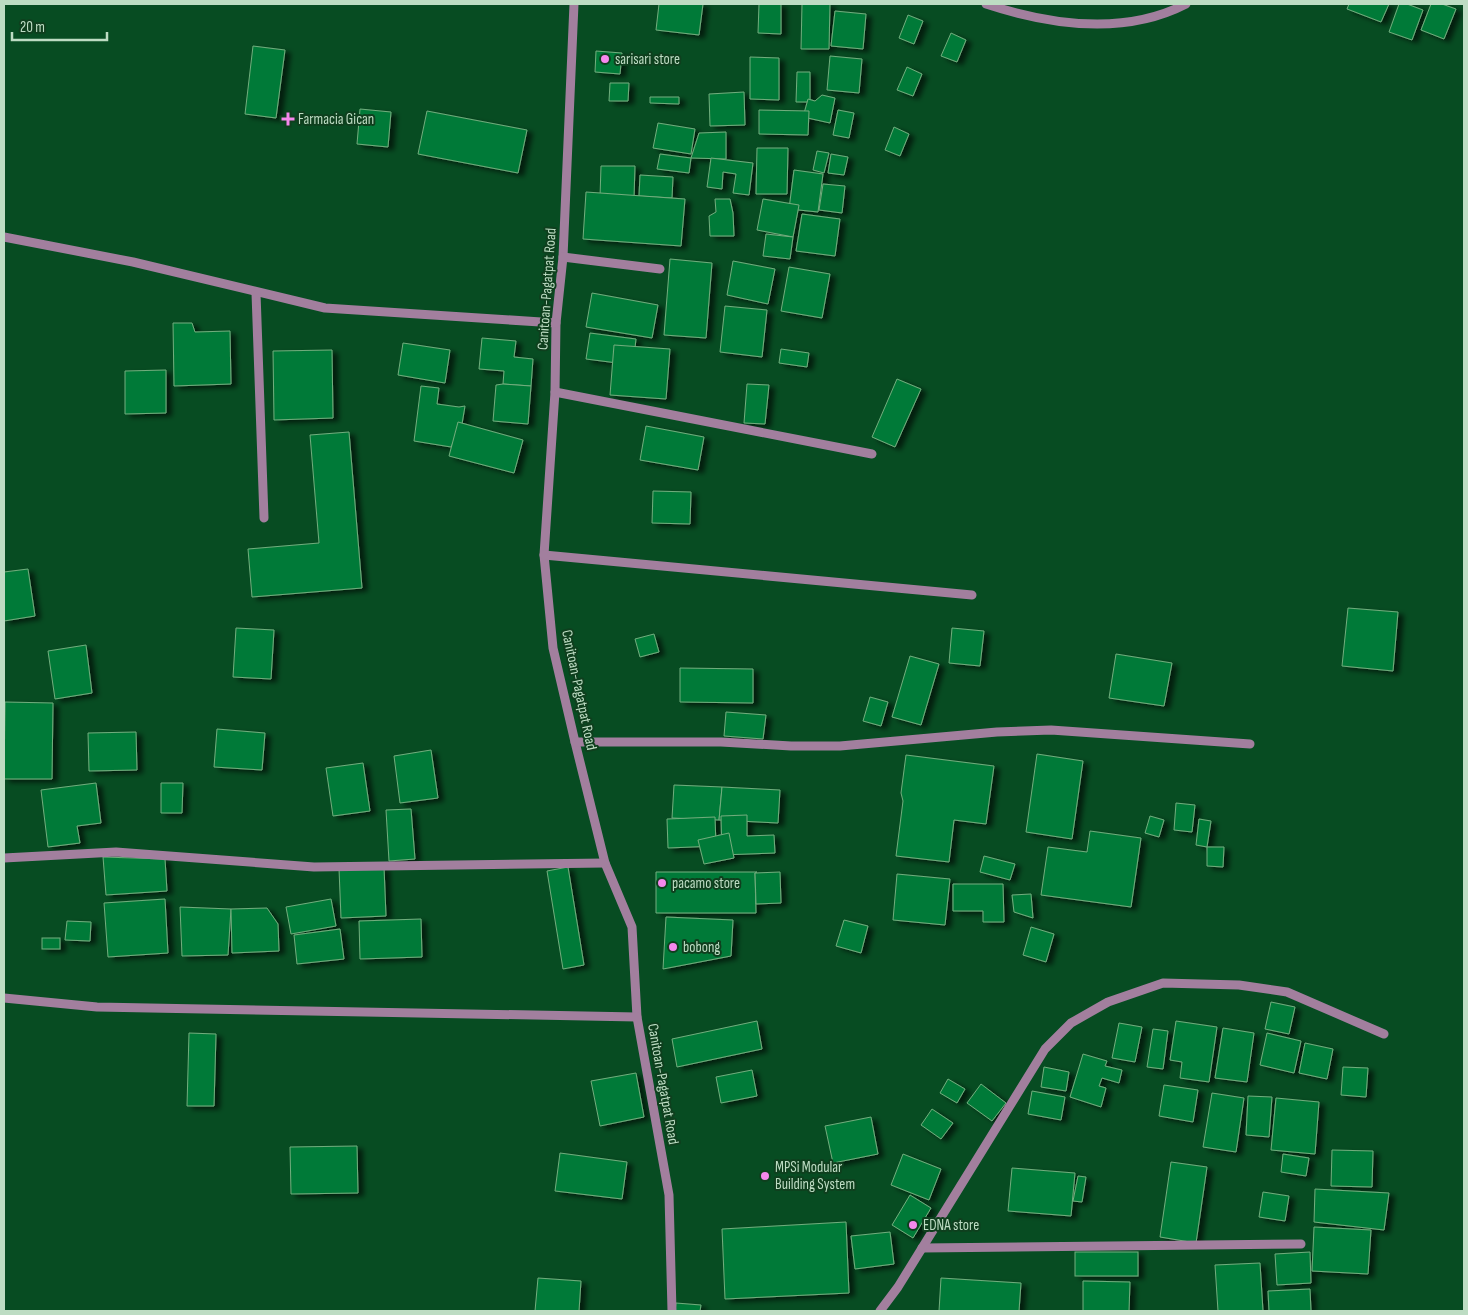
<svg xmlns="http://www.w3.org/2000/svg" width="1468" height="1315" font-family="'Sofia Sans Condensed',sans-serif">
<defs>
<filter id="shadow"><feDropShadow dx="5.5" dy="3" stdDeviation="2.5" flood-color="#0009"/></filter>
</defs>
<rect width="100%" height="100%" fill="#074c22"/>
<g fill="#067a38" stroke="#71ae7e" filter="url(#shadow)">
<path d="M659 4H703L699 35 656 30Z"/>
<path d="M759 4H781V34L758 33Z"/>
<path d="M802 4H830L829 49H801Z"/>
<path d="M1349 4H1389L1381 22 1347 9Z"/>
<path d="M1399 4H1407L1423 10 1412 40 1389 32Z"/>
<path d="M1431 4H1442L1456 9 1444 39 1421 30Z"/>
<path d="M835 11 866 14 863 49 831 46Z"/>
<path d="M908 15 923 21 914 44 899 38Z"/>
<path d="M951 33 966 40 957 62 941 56Z"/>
<path d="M253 46 285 50 276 118 245 114Z"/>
<path d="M596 51 622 53 620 74 595 72Z"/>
<path d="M830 56 862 59 859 93 827 90Z"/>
<path d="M750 57 779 58V100L750 99Z"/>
<path d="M907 67 922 74 913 96 897 90Z"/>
<path d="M797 72H810V102H796Z"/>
<path d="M610 83H629L628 101H609Z"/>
<path d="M744 92 745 125 710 126 709 94Z"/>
<path d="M822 95 835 98 830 123 803 117 808 99 815 101Z"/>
<path d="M650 97H679V104L650 103Z"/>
<path d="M360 109 391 112 388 147 357 144Z"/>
<path d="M759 110 809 111 808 135 759 134Z"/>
<path d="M838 110 854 113 849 138 833 135Z"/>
<path d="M427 111 527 130 518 173 418 154Z"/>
<path d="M658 123 695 129 691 154 653 148Z"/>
<path d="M894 127 909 134 900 156 885 150Z"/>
<path d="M726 132V159L691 158 699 133Z"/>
<path d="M757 148H788L787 194H756Z"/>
<path d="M817 151 829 153 824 173 813 170Z"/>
<path d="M660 154 691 158 689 173 657 169Z"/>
<path d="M831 154 848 157 844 175 828 173Z"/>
<path d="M711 158 753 163 749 195 733 193 736 174 723 172 722 189 707 187Z"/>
<path d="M601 166H635L634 198 600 197Z"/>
<path d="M794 170 823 174 818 212 789 209Z"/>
<path d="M640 175 673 177 672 198 639 196Z"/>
<path d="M823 184 845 186 842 213 819 210Z"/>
<path d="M586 192 685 199 681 246 583 239Z"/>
<path d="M715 199H730L733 213 734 236H710L709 216 716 212Z"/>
<path d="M763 199 799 205 793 237 757 230Z"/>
<path d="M802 214 840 219 835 256 796 251Z"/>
<path d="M766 234 793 237 790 259 763 256Z"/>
<path d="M670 259 712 263 706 338 664 335Z"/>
<path d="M733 261 775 269 768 304 727 295Z"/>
<path d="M789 267 830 274 822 318 781 311Z"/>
<path d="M592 293 658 305 652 338 586 327Z"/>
<path d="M725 306 767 310 762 357 720 352Z"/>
<path d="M173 323H192L195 332 230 331 231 384 174 386Z"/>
<path d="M590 333 636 339 633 365 586 359Z"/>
<path d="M482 338 516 341 514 357 533 359 531 386 503 384 504 371 479 369Z"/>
<path d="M403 343 450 350 445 383 398 375Z"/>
<path d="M614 345 670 349 666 399 610 395Z"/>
<path d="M781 349 809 353 807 367 779 363Z"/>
<path d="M332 350 333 418 274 420 273 351Z"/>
<path d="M166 370V413L125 414V371Z"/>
<path d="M897 379 921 389 895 447 872 437Z"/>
<path d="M503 384 531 386 528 424 493 421 496 385Z"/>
<path d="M747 384 769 385 765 424 744 423Z"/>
<path d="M421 386 439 388 437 404 459 407 465 406 462 424 451 447 414 441Z"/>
<path d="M458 422 523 440 514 473 449 456Z"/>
<path d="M646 426 704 437 698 470 640 460Z"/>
<path d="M349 432 362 588 252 597 248 549 319 543 310 435Z"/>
<path d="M653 491 691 492 690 524 652 523Z"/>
<path d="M28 569 35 616 4 621V572Z"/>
<path d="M1348 608 1398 612 1393 671 1342 666Z"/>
<path d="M236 628 274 630 271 679 233 677Z"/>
<path d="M952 628 984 631 980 666 949 663Z"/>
<path d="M654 634 659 652 640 657 635 639Z"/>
<path d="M86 645 92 693 55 699 48 651Z"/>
<path d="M1116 654 1172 663 1164 706 1109 698Z"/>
<path d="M910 656 939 664 921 725 892 717Z"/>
<path d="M680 668 753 669V703L680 702Z"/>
<path d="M870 697 888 702 881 726 863 721Z"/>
<path d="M5 702 53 703 52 779H4Z"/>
<path d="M726 712 766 715 763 739 724 736Z"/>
<path d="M217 729 265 733 262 770 214 767Z"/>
<path d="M136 732 137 770 89 771 88 733Z"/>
<path d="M431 750 438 798 400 803 394 756Z"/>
<path d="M1037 754 1083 761 1072 839 1026 832Z"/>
<path d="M906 755 994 766 986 824 954 820 949 862 896 856 903 801 901 793Z"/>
<path d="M363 763 370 811 333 816 326 768Z"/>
<path d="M96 783 101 823 77 826 80 843 48 847 41 790Z"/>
<path d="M161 783H183L182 813H161Z"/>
<path d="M674 785 722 787 719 820 672 818Z"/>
<path d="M722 787 780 790 778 823 719 820Z"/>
<path d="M1176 803 1195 805 1192 832 1174 830Z"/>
<path d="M411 809 415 859 389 861 386 810Z"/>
<path d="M747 815V836L774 835 775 853 722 855 721 816Z"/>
<path d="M1150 816 1164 820 1159 837 1145 833Z"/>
<path d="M715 817 716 846 668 848 667 819Z"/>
<path d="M1199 819 1211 821 1207 847 1196 845Z"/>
<path d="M1090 831 1141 838 1131 907 1041 895 1048 847 1087 852Z"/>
<path d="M729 833 734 858 704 864 698 840Z"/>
<path d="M1207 847H1224L1223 867 1207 866Z"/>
<path d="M984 856 1015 864 1010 880 980 872Z"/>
<path d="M103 857 165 859 167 891 106 895Z"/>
<path d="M384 867 386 916 341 918 339 869Z"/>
<path d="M568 867 584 965 563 969 547 871Z"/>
<path d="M656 872H757L755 873 756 913H656Z"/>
<path d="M780 872 781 903 756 904 755 873Z"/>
<path d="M897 874 950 879 945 925 893 920Z"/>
<path d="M953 884H1003L1004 922H983V911H953Z"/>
<path d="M1031 894 1033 918 1014 912 1012 895Z"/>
<path d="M165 899 168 953 108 957 104 903Z"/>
<path d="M331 899 336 926 291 934 286 907Z"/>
<path d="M180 907 231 909 228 955 182 956Z"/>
<path d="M267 908 278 924 279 951 232 953 231 909Z"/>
<path d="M666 917 733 920 731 956 663 969Z"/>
<path d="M421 919 422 957 360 959 359 921Z"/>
<path d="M844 920 868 926 861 953 836 946Z"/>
<path d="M67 921 91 922 90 941 65 940Z"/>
<path d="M1031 927 1054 934 1046 962 1023 955Z"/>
<path d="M340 929 344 959 297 964 294 935Z"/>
<rect x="42" y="938" width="18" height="11"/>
<path d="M1271 1002 1295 1007 1289 1034 1265 1029Z"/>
<path d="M757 1021 762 1049 677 1067 672 1039Z"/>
<path d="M1176 1021 1217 1027 1209 1082 1180 1078 1182 1062 1170 1060Z"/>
<path d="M1119 1023 1142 1027 1135 1062 1112 1058Z"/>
<path d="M1223 1028 1254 1033 1247 1082 1215 1078Z"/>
<path d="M1153 1029 1168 1031 1163 1069 1147 1067Z"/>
<path d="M189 1033 216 1034 214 1106H187Z"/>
<path d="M1267 1033 1301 1041 1294 1073 1260 1065Z"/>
<path d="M1305 1043 1333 1049 1327 1079 1299 1073Z"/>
<path d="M1083 1054 1107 1061 1105 1066 1122 1070 1119 1083 1102 1078 1099 1086 1106 1088 1101 1107 1070 1097Z"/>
<path d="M1044 1067 1069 1072 1066 1091 1041 1087Z"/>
<path d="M1343 1067 1368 1068 1366 1097 1341 1095Z"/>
<path d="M752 1070 757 1096 721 1103 716 1077Z"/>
<path d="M636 1073 644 1117 600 1126 591 1081Z"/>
<path d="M948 1079 965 1089 957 1103 940 1093Z"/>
<path d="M981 1084 1006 1103 992 1121 967 1103Z"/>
<path d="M1164 1085 1198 1090 1193 1122 1159 1116Z"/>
<path d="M1032 1091 1065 1097 1061 1120 1028 1114Z"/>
<path d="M1212 1093 1244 1098 1236 1152 1203 1147Z"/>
<path d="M1248 1096 1272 1097 1269 1137 1246 1135Z"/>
<path d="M1276 1098 1319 1102 1315 1154 1271 1150Z"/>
<path d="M932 1109 953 1123 941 1139 921 1125Z"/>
<path d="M871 1117 878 1154 833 1163 825 1126Z"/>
<path d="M357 1146 358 1193 291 1194 290 1147Z"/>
<path d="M1332 1150 1373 1151 1372 1187 1331 1186Z"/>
<path d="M560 1153 627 1162 622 1199 555 1191Z"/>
<path d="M903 1154 941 1169 929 1200 891 1185Z"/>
<path d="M1283 1154 1309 1158 1306 1176 1281 1172Z"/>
<path d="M1171 1162 1207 1167 1196 1243 1160 1237Z"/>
<path d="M1012 1168 1075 1173 1071 1216 1008 1211Z"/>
<path d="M1078 1176 1086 1177 1082 1202 1073 1201Z"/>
<path d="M1315 1189 1389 1193 1384 1230 1314 1222Z"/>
<path d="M1263 1192 1289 1196 1285 1221 1259 1217Z"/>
<path d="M910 1195 931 1208 913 1238 892 1225Z"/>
<path d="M846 1222 849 1293 725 1299 722 1229Z"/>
<path d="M1314 1227 1371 1230 1368 1274 1312 1271Z"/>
<path d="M890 1232 894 1264 855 1269 851 1236Z"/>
<rect x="1075" y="1252" width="63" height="24"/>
<path d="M1310 1252 1311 1283 1277 1285 1275 1254Z"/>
<path d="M1260 1263 1263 1311H1218L1215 1265Z"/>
<path d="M538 1278 581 1281 579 1311H535Z"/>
<path d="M941 1278 1021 1283 1019 1311H939Z"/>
<path d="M1083 1281 1130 1282 1129 1311H1083Z"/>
<path d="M1310 1289 1311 1311H1269L1268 1291Z"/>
<path d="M676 1303 701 1305 700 1311H675Z"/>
</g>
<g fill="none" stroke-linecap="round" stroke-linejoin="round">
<g stroke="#a27f9e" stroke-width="9">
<path d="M574 4 563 257 556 323 555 392 544 555 553 648 575 742 605 863 632 927 637 1017 669 1195 672 1311"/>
<path d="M986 4C1050 25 1124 36 1186 4"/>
<path d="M4 237 133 262 325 308 556 323"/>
<path d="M563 257 660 269"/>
<path d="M256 293 264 518"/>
<path d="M555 392 872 454"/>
<path d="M544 555 972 595"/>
<path d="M575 742H721L791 746H840L997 732 1051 730 1250 744"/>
<path d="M4 858 116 852 314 867 605 863"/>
<path d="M4 998 97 1007 637 1017"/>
<path d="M922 1248 1301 1244"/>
<path d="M880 1311 898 1287 1045 1049 1071 1023 1108 1002 1163 983 1239 985 1287 992 1384 1034"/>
</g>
</g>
<g fill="#f688ed" stroke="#0f3f1e" stroke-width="2">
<circle cx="605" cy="59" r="5"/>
<path d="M285.5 111.5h5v5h5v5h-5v5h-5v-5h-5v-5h5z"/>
<circle cx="662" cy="883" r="5"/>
<circle cx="673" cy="947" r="5"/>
<circle cx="765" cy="1176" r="5"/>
<circle cx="913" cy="1225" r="5"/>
</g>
<g text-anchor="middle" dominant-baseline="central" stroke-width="4" stroke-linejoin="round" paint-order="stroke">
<g font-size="15" fill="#bddcc3" stroke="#0f3f1e" text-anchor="start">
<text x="615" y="59">sarisari store</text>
<text x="298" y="119">Farmacia Gican</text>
<text x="672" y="883">pacamo store</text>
<text x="683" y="947">bobong</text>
<text x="775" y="1167">MPSi Modular<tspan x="775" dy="17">Building System</tspan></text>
<text x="923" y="1225">EDNA store</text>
</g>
<g font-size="15" fill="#bddcc3" stroke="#0f3f1e">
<text transform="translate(547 289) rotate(-86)">Canitoan-Pagatpat Road</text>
<text transform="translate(579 690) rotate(78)">Canitoan-Pagatpat Road</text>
<text transform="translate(663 1084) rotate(80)">Canitoan-Pagatpat Road</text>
</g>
</g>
<rect width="1468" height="1315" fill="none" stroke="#bddcc3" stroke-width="10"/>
<path d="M12 32v8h95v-8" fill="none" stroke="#bddcc3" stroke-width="2.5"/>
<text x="20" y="32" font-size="15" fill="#bddcc3" stroke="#0f3f1e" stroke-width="4" paint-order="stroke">20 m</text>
</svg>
